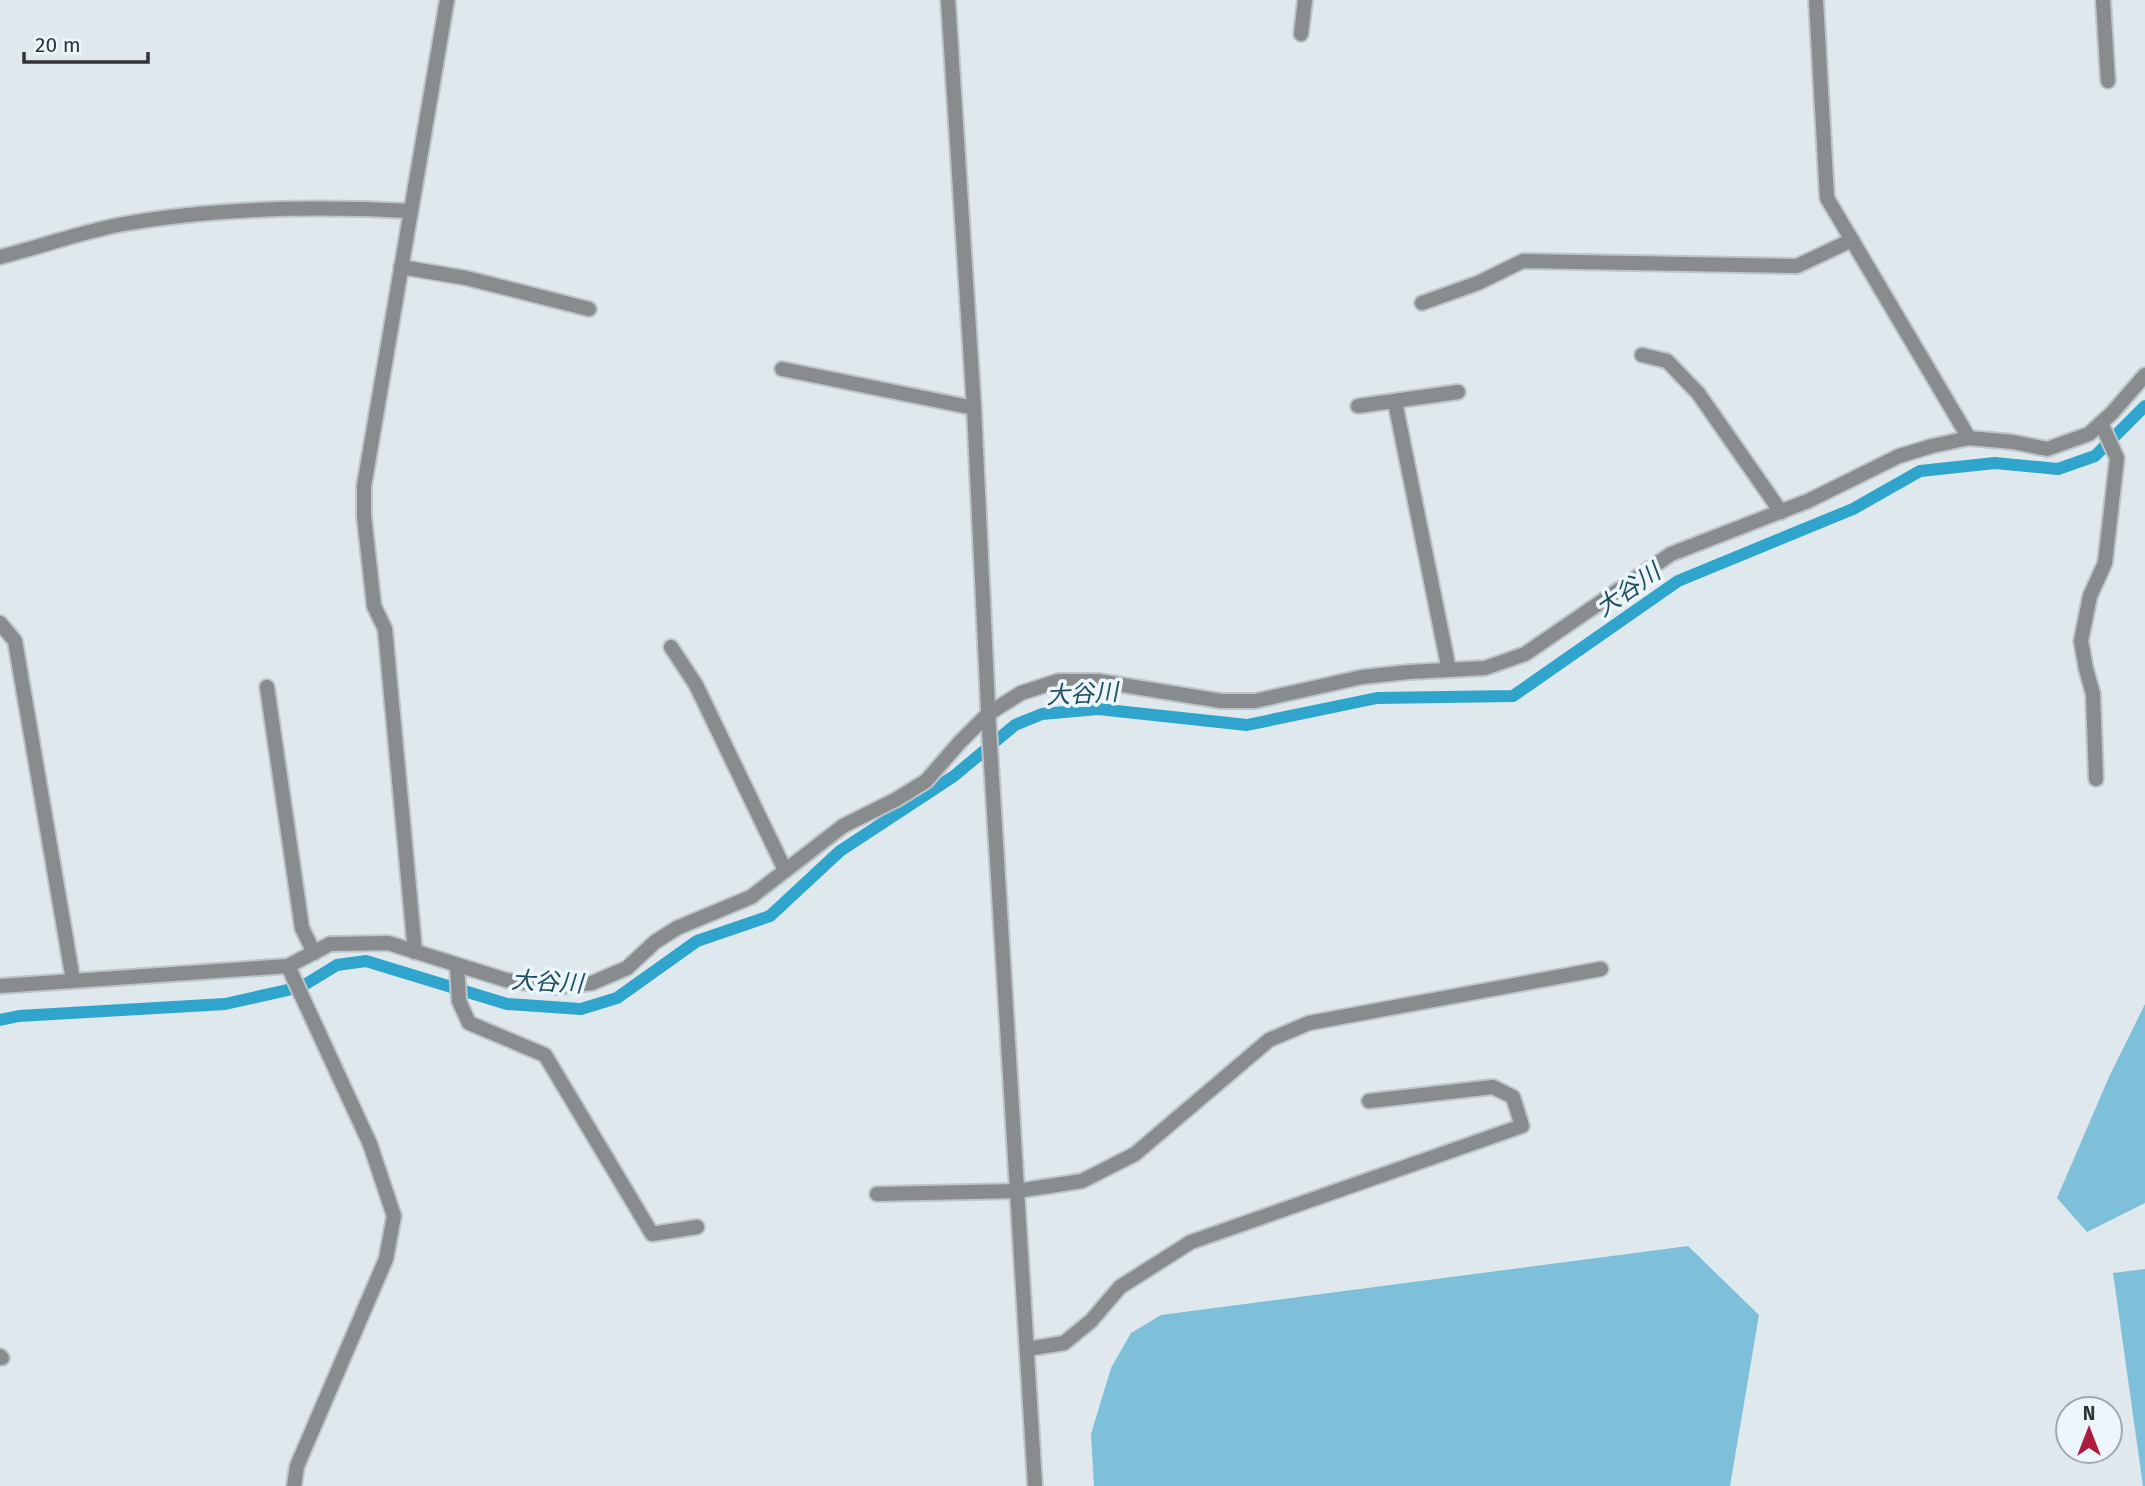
<svg xmlns="http://www.w3.org/2000/svg" width="2145" height="1486" font-family="'Fira Sans','Noto Sans JP',sans-serif">
<rect width="100%" height="100%" fill="#dfe9ed"/>
<g fill="#7ebfda">
<path d="M2145 1004V1203L2087 1232 2057 1198 2109 1077Z"/>
<path d="M1688 1246 1759 1315 1730 1486H1094L1091 1434 1111 1368 1131 1333 1161 1315Z"/>
<path d="M2145 1269V1486H2143L2113 1273Z"/>
</g>
<g fill="none" stroke-linecap="round" stroke-linejoin="round">
<path stroke="#2fa5ce" stroke-width="12" d="M0 1020 19 1016 225 1004 301 987 337 965 366 961 507 1004 581 1009 617 998 697 941 770 916 840 851 954 776 1015 725 1042 714 1098 709 1247 725 1377 698 1513 696 1678 581 1853 509 1920 471 1995 463 2058 469 2095 456 2145 406"/>
<g stroke="#bcc5c8" stroke-width="18">
<g id="service">
<path d="M0 257C39 247 79 233 118 225 214 207 314 206 411 211"/>
<path d="M401 267 466 278 589 309"/>
<path d="M782 369 974 408"/>
<path d="M0 623 15 641 73 980"/>
<path d="M671 647 696 685 785 870"/>
<path d="M267 687 302 928 314 953"/>
<path d="M457 965 459 1001 469 1023 545 1055 652 1234 697 1227"/>
<path d="M288 966 370 1144 394 1216 386 1259 297 1466 294 1486"/>
<path d="M1027 1349 1064 1343 1091 1321 1120 1287 1191 1242 1522 1126 1513 1097 1493 1087 1369 1101"/>
</g>
</g>
<g stroke="#bcc5c8" stroke-width="18">
<g id="minor">
<path d="M948 0 974 408 989 729 1035 1486"/>
<path d="M1816 0 1827 198 1969 438"/>
<path d="M2103 0 2108 81"/>
<path d="M1301 34 1305 0"/>
<path d="M1422 303 1478 283 1523 261 1797 266 1852 240"/>
<path d="M1642 355 1667 361 1698 393 1781 512"/>
<path d="M1395 402 1449 670"/>
<path d="M1358 406 1458 392"/>
<path d="M2096 779 2093 694 2086 669 2081 641 2090 596 2105 563 2117 458 2101 423"/>
<path d="M415 952 385 629 374 606 364 516V486L447 0"/>
<path d="M0 986 288 966 330 944 388 943 506 980 557 987 592 983 627 968 655 942 677 928 751 897 843 826 897 799 926 781 960 742 988 714 1021 693 1058 681H1098L1221 701H1255L1362 677 1409 672 1485 668 1525 654 1671 554 1808 501 1899 456 1932 446 1969 438 2013 442 2047 449 2089 434 2112 413 2145 375"/>
<path d="M877 1194 1017 1191 1082 1181 1135 1154 1269 1040 1309 1023 1601 969"/>
<path d="M0 1356 2 1358"/>
</g>
</g>
<use href="#service" stroke="#888c8e" stroke-width="14"/>
<use href="#minor" stroke="#888c8e" stroke-width="14"/>
</g>
<g text-anchor="middle" dominant-baseline="central" stroke-width="7" stroke-linejoin="round" paint-order="stroke">
<g font-size="24" font-style="italic" fill="#1e4d5f" stroke="#ecf6fa">
<text transform="translate(1628 590) rotate(-35)">大谷川</text>
<text transform="translate(1082 694) rotate(-3)">大谷川</text>
<text transform="translate(547 982) rotate(3)">大谷川</text>
</g>
</g>
<g transform="translate(2089 1430)"><circle r="33" fill="#ecf6fa" stroke="#a1a8ac" stroke-width="2"/>
<path d="M0-5L12 26L0 18L-12 26Z" fill="#af1b3e"/>
<text y="-10" font-size="19" font-weight="bold" text-anchor="middle" fill="#303436">N</text>
</g>
<path d="M24 52v10h124v-10" fill="none" stroke="#303436" stroke-width="3.5"/>
<text x="35" y="52" font-size="21" fill="#303436" stroke="#ecf6fa" stroke-width="5" paint-order="stroke">20 m</text>
</svg>
